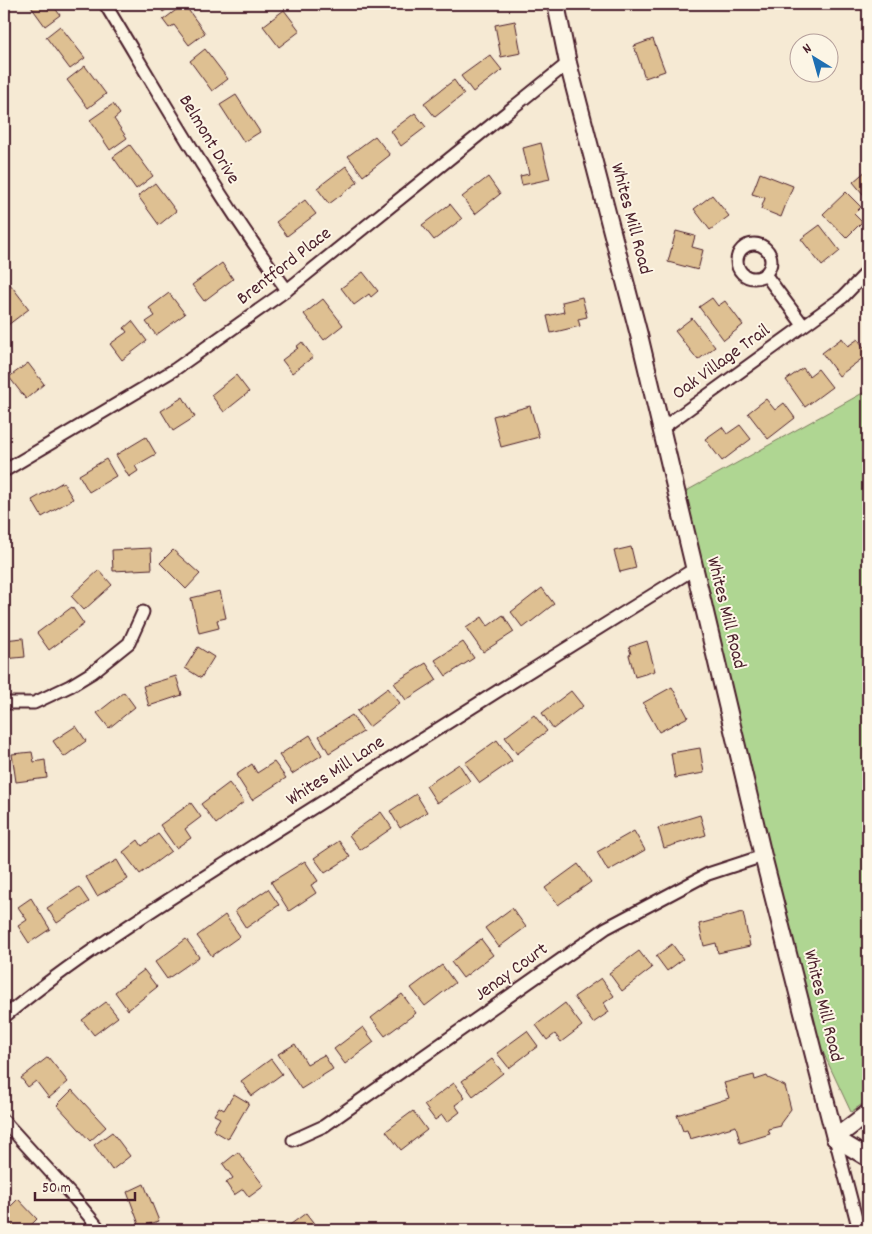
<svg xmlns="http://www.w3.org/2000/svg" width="872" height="1234" font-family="Dekko,sans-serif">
<rect width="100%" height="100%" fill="#f6ead4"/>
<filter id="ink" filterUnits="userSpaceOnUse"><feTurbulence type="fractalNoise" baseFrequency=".02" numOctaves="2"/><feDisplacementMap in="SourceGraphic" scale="10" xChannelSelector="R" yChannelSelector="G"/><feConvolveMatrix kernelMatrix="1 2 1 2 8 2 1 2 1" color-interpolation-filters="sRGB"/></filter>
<g filter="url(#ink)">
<path fill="#afd692" stroke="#7c7a5e" d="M868 390V1100L851 1112 793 988 672 499Z"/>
<g fill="#dec092" stroke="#4a1f2b">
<path d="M29 4H52L60 15 45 26Z"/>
<path d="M157 4H174L163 12Z"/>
<path d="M184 4 205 33 189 45 174 25 169 28 163 20Z"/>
<path d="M284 10 300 31 279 47 263 26Z"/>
<path d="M515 21 521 53 501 57 495 25Z"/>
<path d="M60 26 85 58 70 69 46 37Z"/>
<path d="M653 39 665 71 645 78 634 46Z"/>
<path d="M205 49 228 79 212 91 190 61Z"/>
<path d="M490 55 502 70 473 92 461 76Z"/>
<path d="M85 66 106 94 88 108 67 80Z"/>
<path d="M454 80 464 94 435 117 424 103Z"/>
<path d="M236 95 260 132 244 142 220 105Z"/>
<path d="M113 104 120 114 114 119 127 138 110 150 90 120Z"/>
<path d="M415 113 426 127 401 146 391 131Z"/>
<path d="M375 136 390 155 363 176 348 156Z"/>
<path d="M541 143 550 179 522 185 520 176 529 174 523 148Z"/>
<path d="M130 145 153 176 136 189 113 157Z"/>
<path d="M346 166 358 182 329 204 317 188Z"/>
<path d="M868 169V200L853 182Z"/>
<path d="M760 173 793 186 781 217 761 209 765 198 752 194Z"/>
<path d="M488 177 500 194 475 214 462 197Z"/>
<path d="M155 183 176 211 159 225 138 196Z"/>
<path d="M846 192 861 207 854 214 862 222 846 238 823 214Z"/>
<path d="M712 195 729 216 710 230 694 209Z"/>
<path d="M305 200 316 214 287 236 276 222Z"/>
<path d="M450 204 462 219 434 240 422 225Z"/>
<path d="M820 225 840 251 822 266 801 239Z"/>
<path d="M676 231 695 236 692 247 703 250 698 270 668 262Z"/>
<path d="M222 263 233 279 204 301 192 285Z"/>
<path d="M363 272 378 291 371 297 369 294 354 305 341 288Z"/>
<path d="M10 284 29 309 4 328V289Z"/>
<path d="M169 293 185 314 156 335 146 322 155 316 149 308Z"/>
<path d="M582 297 587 317 578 319 580 326 551 333 547 316 564 312 562 302Z"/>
<path d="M712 298 718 306 725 301 743 325 724 340 699 307Z"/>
<path d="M323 299 343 325 324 340 304 314Z"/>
<path d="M692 318 715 347 698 360 675 331Z"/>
<path d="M132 321 147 341 122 360 110 344 127 332 124 328Z"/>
<path d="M842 338 848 346 858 339 868 354 839 376 822 353Z"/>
<path d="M302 342 313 357 292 373 282 360 298 348 296 347Z"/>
<path d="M28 363 44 384 26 399 9 377Z"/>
<path d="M803 368 809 376 818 369 832 387 805 407 786 380Z"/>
<path d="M236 375 249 392 224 412 211 395Z"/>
<path d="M183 397 195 417 173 431 161 411Z"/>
<path d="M766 399 775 410 784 403 795 418 768 439 748 413Z"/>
<path d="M530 406 539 437 501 447 493 416Z"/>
<path d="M740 425 751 439 722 461 705 439 722 427 727 434Z"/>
<path d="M146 437 156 454 135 466 138 471 129 477 116 455Z"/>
<path d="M106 459 116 476 89 492 79 475Z"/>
<path d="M63 482 73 499 42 517 32 500Z"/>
<path d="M631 547 636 568 620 572 614 551Z"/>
<path d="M151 548 152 569 113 571 112 550Z"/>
<path d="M173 550 200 574 186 589 160 563Z"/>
<path d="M99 570 112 585 84 610 71 596Z"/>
<path d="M542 588 554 604 523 628 511 612Z"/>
<path d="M220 591 226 618 217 620 219 628 199 633 191 598Z"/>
<path d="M72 607 84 624 49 650 37 633Z"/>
<path d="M503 615 514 632 483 652 466 628 482 617 488 626Z"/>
<path d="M23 638 25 657 4 659V640Z"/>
<path d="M647 641 655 671 635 677 629 655 631 654 629 647Z"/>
<path d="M463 642 474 658 446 676 435 660Z"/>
<path d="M198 647 214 657 201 678 185 668Z"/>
<path d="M426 663 437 680 406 700 394 683Z"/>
<path d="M176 676 182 695 149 706 143 686Z"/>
<path d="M672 687 688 717 659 732 643 703Z"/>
<path d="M388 688 400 703 369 727 357 711Z"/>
<path d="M571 691 583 706 553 729 542 713Z"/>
<path d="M124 692 135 707 109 728 97 713Z"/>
<path d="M352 715 363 732 329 753 319 736Z"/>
<path d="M534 715 547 731 517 754 505 737Z"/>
<path d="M76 726 86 741 64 757 53 741Z"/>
<path d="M310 735 322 755 292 774 279 755Z"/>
<path d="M497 740 512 761 480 783 465 763Z"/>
<path d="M700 748 704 773 675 778 671 753Z"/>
<path d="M32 752 34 762 45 760 47 778 16 782 12 754Z"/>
<path d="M274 762 286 778 252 800 236 775 252 764 257 773Z"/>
<path d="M459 764 470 781 437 803 426 786Z"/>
<path d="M229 783 244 802 216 824 201 804Z"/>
<path d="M416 794 427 812 400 828 390 811Z"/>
<path d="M191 803 201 817 185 829 191 838 176 848 160 825Z"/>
<path d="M381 812 392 828 360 850 349 835Z"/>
<path d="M700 815 706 835 664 848 658 828Z"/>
<path d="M634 831 645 850 608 871 597 852Z"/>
<path d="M158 834 171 851 140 874 123 852 138 840 142 846Z"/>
<path d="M339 841 350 857 325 873 314 858Z"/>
<path d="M117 860 128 879 97 896 86 877Z"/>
<path d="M305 861 318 881 311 885 316 893 289 911 271 882Z"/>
<path d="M578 864 591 882 558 905 545 888Z"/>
<path d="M79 887 89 902 57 923 47 908Z"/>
<path d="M268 889 279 905 246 928 235 911Z"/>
<path d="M31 898 50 929 29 943 18 926 27 920 18 907Z"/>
<path d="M512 908 526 927 499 947 485 928Z"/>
<path d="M743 912 750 946 718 953 716 943 704 946 699 924Z"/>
<path d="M225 915 240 936 212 956 197 936Z"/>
<path d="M186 939 199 957 167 979 155 962Z"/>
<path d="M481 939 493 955 463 978 451 962Z"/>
<path d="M672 944 683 959 667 971 656 956Z"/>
<path d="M639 951 652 968 622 991 609 973Z"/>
<path d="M442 965 455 983 425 1006 411 988Z"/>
<path d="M144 970 157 987 128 1010 115 992Z"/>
<path d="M601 978 614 996 604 1003 609 1012 593 1023 574 997Z"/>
<path d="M402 994 416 1013 385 1036 371 1018Z"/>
<path d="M106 1002 118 1017 94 1035 82 1020Z"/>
<path d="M565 1003 582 1026 561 1042 555 1034 547 1040 536 1025Z"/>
<path d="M363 1027 374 1042 345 1064 334 1049Z"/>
<path d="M527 1031 538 1046 509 1068 497 1053Z"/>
<path d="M295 1044 307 1064 324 1055 333 1069 301 1089 278 1054Z"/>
<path d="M48 1057 68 1082 49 1098 36 1081 28 1087 21 1078Z"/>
<path d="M271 1059 282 1074 252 1096 241 1081Z"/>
<path d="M492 1059 503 1073 473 1096 462 1081Z"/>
<path d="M754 1075 755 1080 767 1076 768 1078 785 1086 791 1109 780 1124 781 1126 768 1129 770 1134 740 1143 736 1126 690 1139 687 1130 683 1131 677 1115 729 1098 724 1083Z"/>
<path d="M454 1083 465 1098 455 1105 460 1112 447 1122 442 1115 435 1120 424 1105Z"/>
<path d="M72 1090 106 1127 90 1141 57 1105Z"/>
<path d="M234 1094 249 1103 228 1139 213 1130 220 1118 214 1115 219 1107 224 1110Z"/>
<path d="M413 1111 427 1130 401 1150 386 1131Z"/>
<path d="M112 1132 130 1156 112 1170 94 1145Z"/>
<path d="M238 1152 264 1186 249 1197 243 1189 234 1195 226 1183 233 1178 223 1164Z"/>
<path d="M144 1184 159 1221 140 1227 127 1192Z"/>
<path d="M18 1199 37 1219 26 1230H16L4 1218V1213Z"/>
<path d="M306 1213 319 1230H283Z"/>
</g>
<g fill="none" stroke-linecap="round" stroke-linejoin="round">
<g stroke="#4a1f2b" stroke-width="15">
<g id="street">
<path d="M105 4C163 100 219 199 287 290"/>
<circle cx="754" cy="261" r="17"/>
<path d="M765 274 803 325"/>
<path d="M661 429 843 297 868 271"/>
<path d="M4 471 174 370 287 290 568 63"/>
<path d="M4 703H34L70 686 93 672 129 643 143 612"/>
<path d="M4 1017C87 948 180 893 270 835 411 745 552 657 694 569"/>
<path d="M4 1121 74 1198 97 1226 98 1230"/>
<path d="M835 1138 859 1230"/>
<path d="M293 1140 324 1126 606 928 708 874 763 856"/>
</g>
</g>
<g stroke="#4a1f2b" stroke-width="20">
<g id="secondary">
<path d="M556 4 568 63 639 335 763 856 835 1138"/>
<path d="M835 1138 868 1113"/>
<path d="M835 1138 868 1158"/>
</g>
</g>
<use href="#street" stroke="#fcf5e5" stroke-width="11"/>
<use href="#secondary" stroke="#fcf5e5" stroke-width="16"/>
</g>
</g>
<g text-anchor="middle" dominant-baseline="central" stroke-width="4" stroke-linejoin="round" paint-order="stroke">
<g font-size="19" fill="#4a1f2b" stroke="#fcf5e5">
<text transform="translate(208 140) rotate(59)">Belmont Drive</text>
<text transform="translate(630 219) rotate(75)">Whites Mill Road</text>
<text transform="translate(285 267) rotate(-38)">Brentford Place</text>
<text transform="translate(722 363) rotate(-36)">Oak Village Trail</text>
<text transform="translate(725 613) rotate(76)">Whites Mill Road</text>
<text transform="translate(336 772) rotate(-33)">Whites Mill Lane</text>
<text transform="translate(512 973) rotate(-36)">Jenay Court</text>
<text transform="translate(822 1006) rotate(76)">Whites Mill Road</text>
</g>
</g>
<rect width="872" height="1234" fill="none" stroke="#fcf5e5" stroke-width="20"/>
<rect x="10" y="10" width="852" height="1214" fill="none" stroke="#4a1f2b" stroke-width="2" filter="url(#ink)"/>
<g transform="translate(814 58) rotate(323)"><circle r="24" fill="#fcf5e5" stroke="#b59f9b"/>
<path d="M0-4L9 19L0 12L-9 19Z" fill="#1f6fb2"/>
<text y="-8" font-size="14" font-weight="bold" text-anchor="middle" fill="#4a1f2b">N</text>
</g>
<path d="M35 1192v8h100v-8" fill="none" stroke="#4a1f2b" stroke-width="2.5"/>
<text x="42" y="1192" font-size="15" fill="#4a1f2b" stroke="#fcf5e5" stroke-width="4" paint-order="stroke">50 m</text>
</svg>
